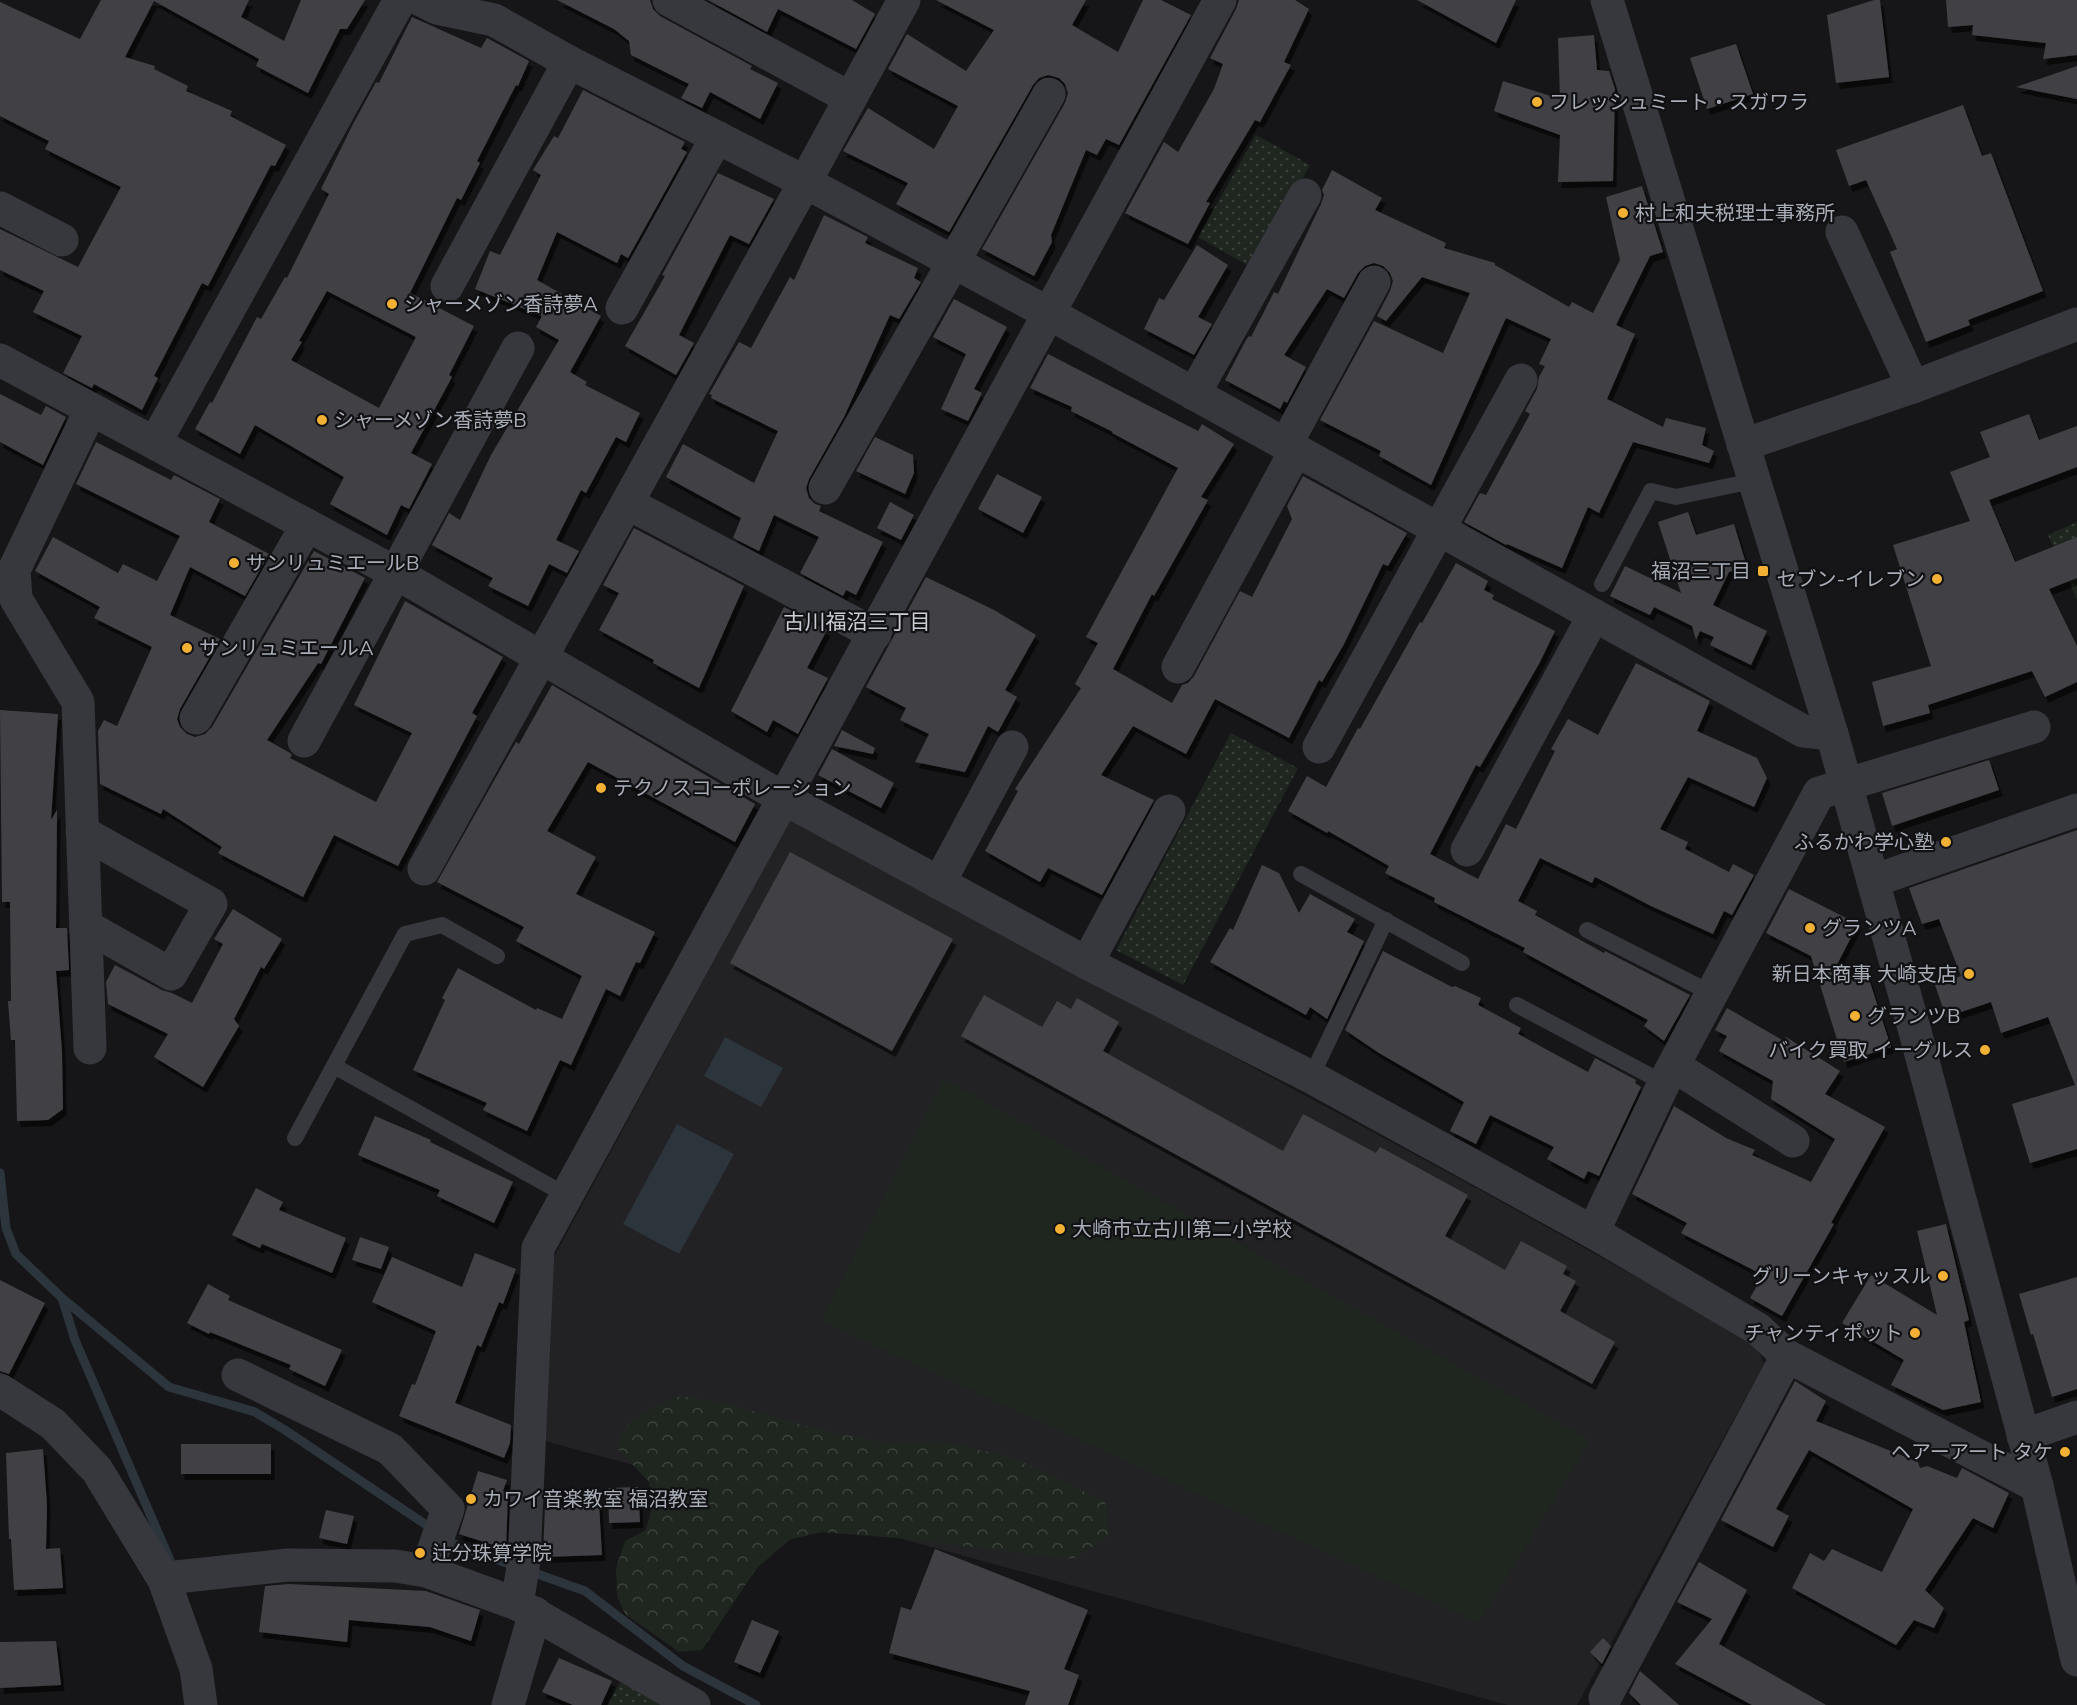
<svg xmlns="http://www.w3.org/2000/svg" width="2077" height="1705" font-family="'Nunito Sans','Noto Sans JP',sans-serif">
<defs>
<pattern id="grass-dots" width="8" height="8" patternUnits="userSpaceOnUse" patternTransform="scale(1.5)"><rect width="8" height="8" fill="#1e261f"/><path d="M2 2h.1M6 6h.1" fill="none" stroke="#3c433d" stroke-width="1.8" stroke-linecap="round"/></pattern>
<pattern id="forest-crowns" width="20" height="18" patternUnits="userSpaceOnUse" patternTransform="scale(1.5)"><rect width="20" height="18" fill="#1e261f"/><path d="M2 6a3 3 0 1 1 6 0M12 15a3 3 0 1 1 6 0" fill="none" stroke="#3c433d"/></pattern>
<filter id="shadow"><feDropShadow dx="3.5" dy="6" stdDeviation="0" flood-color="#0009"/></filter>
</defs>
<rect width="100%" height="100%" fill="#161618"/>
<path fill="#222225" d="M791 818 1480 1190 1755 1343 1764 1364 1577 1705H1508L545 1441 548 1268Z"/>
<g fill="url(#grass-dots)">
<path d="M1256 135 1310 165 1252 268 1198 237Z"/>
<path d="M2077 522V600L2048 535Z"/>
<path d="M1231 733 1298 768 1183 985 1116 950Z"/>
<path d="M620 1682 665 1705H608Z"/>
</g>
<path fill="url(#forest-crowns)" d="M681 1396 728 1404 825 1431 887 1443 940 1441 1011 1457 1070 1484 1105 1502 1109 1536 1073 1559 897 1538 821 1532 789 1540 756 1569 702 1650 679 1652 625 1614 617 1596 616 1568 625 1541 646 1530 652 1507 649 1482 616 1447 628 1424 657 1405Z"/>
<path fill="#1e261f" d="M944 1079 1590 1440 1479 1623 821 1321Z"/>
<g fill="#2c353c">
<path d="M725 1037 783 1068 761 1107 704 1076Z"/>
<path d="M677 1124 734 1154 679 1254 623 1224Z"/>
</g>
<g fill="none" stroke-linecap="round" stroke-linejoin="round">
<g stroke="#2c353c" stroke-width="9">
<path d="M0 1173 6 1228 16 1254 62 1298 169 1387 255 1412 285 1430 456 1545 585 1591 683 1666 756 1705"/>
<path d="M62 1298 75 1340 172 1565"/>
</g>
</g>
<g fill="#404145" fill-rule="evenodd" filter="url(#shadow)">
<path d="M101 0H249L241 17 284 41 301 0H365L347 29H340L308 93 256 66 259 59 154 1 125 57 155 66 154 69 188 86 186 91 232 111 230 116 286 145 275 166 271 165 208 286 202 283 154 376 158 378 142 410 94 384 92 388 63 373 82 336 33 312 44 291 0 270V229L78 267 121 187 45 149 49 141 0 116V2L80 39Z"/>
<path d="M557 0H650L653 9 660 16 752 66 750 69 778 83 760 119 710 92 702 108 681 98 689 84 631 55 629 41 614 29Z"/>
<path d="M708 0H852L875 14 856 49 778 9 767 32Z"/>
<path d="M936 0H1086L1072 25 1118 52 1143 0H1161L1191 15 1119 145 1106 139 1097 155 1086 150 1051 235 1052 242 1034 276 982 249 1065 103 1068 93 1065 84 1059 78 1048 75 1039 78 1033 85 949 232 896 204 908 183 843 151 868 108 934 149 958 106 888 69 907 34 966 71 994 30Z"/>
<path d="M1239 0H1295L1309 9 1284 62 1291 65 1260 122 1255 120 1206 202 1210 203 1188 244 1125 213 1164 142 1178 152 1214 89 1223 64 1210 58 1236 9Z"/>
<path d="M1417 0H1516L1496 43Z"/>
<path d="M1874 0H1880L1889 77 1836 83 1827 15Z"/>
<path d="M1946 0H2077V55L2043 59 2046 43 1972 35 1973 25 1948 27Z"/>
<path d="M412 17 481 48 487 38 529 61 518 86 516 85 477 161 480 163 461 200 457 198 410 293 474 326 449 375 452 377 411 453 432 464 409 509 401 505 387 535 330 504 344 477 255 425 240 454 195 429 210 402 212 403 257 317 261 319 285 277 287 278 329 194 321 189 353 124 376 82 379 83ZM327 291 416 337 379 408 291 360 302 342 299 341Z"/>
<path d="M1594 35 1597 70 1609 71 1615 89 1613 181 1558 182 1560 135 1494 111 1503 81 1560 99 1558 38Z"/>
<path d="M1736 44 1753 94 1707 109 1690 58Z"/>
<path d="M2077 66V99L2016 87Z"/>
<path d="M583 90 685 142 681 149 687 152 628 258 621 254 617 263 557 232 537 280 601 316 570 372 587 382 585 385 640 413 626 442 616 437 586 493 581 490 556 540 579 551 567 573 549 564 528 606 488 586 493 578 432 545 449 513 460 520 491 455 559 340 536 327 542 316 475 289 490 251 500 255 541 175 533 170 554 136 558 138Z"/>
<path d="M1963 105 1982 156 1991 153 2043 291 1968 320 1970 325 1926 342 1890 252 1897 249 1866 180 1849 186 1836 150Z"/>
<path d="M1332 170 1382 198 1375 210 1446 243 1444 248 1495 263V265L1569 307 1572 302 1593 313 1620 260 1606 197 1642 186 1663 252 1650 256 1616 325 1635 334 1607 399 1663 427 1666 418 1706 428 1702 445 1714 451 1709 463 1633 442 1599 513 1588 507 1562 568 1507 544 1506 545 1464 522 1480 493 1486 495 1530 414 1525 411 1537 389 1539 377 1545 366 1539 364 1551 339 1506 318 1431 485 1379 456 1381 451 1320 420 1374 321 1443 353 1470 293 1422 277 1386 321 1377 316 1390 291 1393 281 1390 273 1383 266 1374 263 1365 266 1358 273 1344 298 1327 289 1284 355 1306 367 1287 403 1284 401 1280 409 1225 380 1246 340 1249 336 1251 337 1274 292 1278 294 1321 204 1324 195 1322 190Z"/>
<path d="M718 173 774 199 749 244 730 235 679 335 694 343 676 375 625 346 665 276 662 275Z"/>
<path d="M824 215 868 237 865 243 918 268 914 278 921 282 899 319 890 315 844 417 809 479 806 488 809 498 815 504 821 506 819 511 883 542 856 595 846 590 843 596 800 573 819 537 774 515 759 551 733 538 741 518 666 477 683 444 754 483 778 431 711 398 712 395 709 394 739 342 751 348 790 277 794 280Z"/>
<path d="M1197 245 1228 265 1198 317 1212 324 1194 355 1144 329 1159 298 1164 300Z"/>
<path d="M954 299 1007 327 974 389 982 393 968 421 941 409 966 354 933 337Z"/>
<path d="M1048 354 1198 431 1202 424 1234 444 1201 497 1208 500 1154 596 1152 594 1113 669 1172 703 1182 685 1188 683 1194 676 1240 591 1252 597 1292 519 1287 506 1303 476 1407 533 1388 566 1383 564 1344 644 1322 682 1319 680 1289 738 1215 699 1186 754 1133 726 1101 775 1154 800 1102 895 1048 868 1040 882 985 851 1018 791 1015 789 1081 688 1075 684 1098 643 1086 637 1178 468 1112 433 1113 432 1071 411 1072 407 1030 388Z"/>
<path d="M0 394 41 415 46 406 66 417 43 465 0 442Z"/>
<path d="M2029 414 2039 440 2077 426V467L1989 500 2015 562 2077 537V578L2049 589 2077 646V682L2045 697 2032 671 1928 705 1930 713 1883 726 1872 682 1931 666 1893 545 1970 521 1950 472 1990 457 1980 432Z"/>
<path d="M875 437 913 455 914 473 905 494 856 471Z"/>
<path d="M96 442 171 480 174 475 220 499 209 522 269 554 245 596 190 567 170 615 220 639 180 709 177 719 180 727 187 734 195 737 205 734 212 727 314 551 365 578 321 664 318 663 267 740 290 753 292 755 290 758 376 802 412 733 354 705 405 601 503 657 472 713 477 716 398 866 334 835 303 897 218 853 222 847 163 809 161 814 100 784 98 731 104 720 117 726 152 647 94 618 100 607 35 571 53 537 118 573 123 564 157 581 180 536 76 484Z"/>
<path d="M997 474 1042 497 1023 533 978 509Z"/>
<path d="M890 502 914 515 901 540 877 528Z"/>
<path d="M1688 512 1696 535 1734 524 1747 567 1729 572 1713 605 1767 631 1751 665 1710 645 1714 637 1700 631 1696 640 1692 626 1654 607 1650 615 1610 596 1625 566 1681 593 1658 522Z"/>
<path d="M634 528 744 586 699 688 653 663 654 660 599 630 619 593 603 585Z"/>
<path d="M1456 563 1488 581 1484 590 1494 595 1492 599 1555 631 1540 662 1480 767 1476 765 1430 854 1478 879 1506 824 1516 829 1555 751 1551 749 1568 719 1598 735 1636 663 1710 701 1697 731 1757 758 1767 778 1754 807 1688 777 1660 829 1688 842 1685 849 1729 872 1733 864 1754 875 1732 915 1724 911 1713 934 1651 906 1595 877 1592 883 1540 858 1518 901 1537 911 1535 915 1604 953 1605 951 1690 995 1664 1041 1644 1026 1648 1020 1523 952 1525 948 1434 902 1435 898 1385 873 1389 866 1328 831 1327 833 1288 811 1307 776 1326 787 1358 728 1360 729 1420 622 1422 623Z"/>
<path d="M926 577 994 610 1036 635 1005 690 1017 697 998 732 988 726 965 772 915 762 929 734 900 720 906 708 866 687Z"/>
<path d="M784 607 827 630 807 668 828 678 798 734 773 720 767 732 731 711Z"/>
<path d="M552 685 755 804 735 842 588 762 547 831 596 857 576 894 655 932 640 963 636 962 620 996 606 989 571 1065 560 1060 527 1131 483 1110 487 1103 413 1070 445 1000 442 998 458 968 536 1010 537 1008 562 1019 582 976 516 941 524 927 437 882 504 763 516 742 519 744Z"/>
<path d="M0 710 58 714 51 820 57 810 56 928H67L69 970 56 971 62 1052 63 1109 48 1120 17 1121 15 1040H11L8 1001H11L10 902H2Z"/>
<path d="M842 730 875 748 873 754 834 746Z"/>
<path d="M832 749 894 783 881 808 818 775Z"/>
<path d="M1989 760 1999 790 1892 826 1882 793Z"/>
<path d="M2077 830V1149L2030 1163 2012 1104 2075 1085 2048 1017 2001 1033 1991 1002 1946 1017 1935 985 1961 976 1939 919 1922 924 1909 888Z"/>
<path d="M790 852 953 939 892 1051 730 963Z"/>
<path d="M1262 865 1279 873 1299 913 1310 894 1355 919 1347 932 1364 941 1327 1019 1310 1007 1306 1015 1210 962 1230 928 1233 930Z"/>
<path d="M1789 889 1858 924 1828 982 1866 970 1891 1047 1844 1062 1811 956 1766 933Z"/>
<path d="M233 909 282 939 264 969 261 967 234 1019 239 1026 203 1087 154 1057 168 1034 108 1004 106 982 115 965 162 990 172 993 192 1003 223 944 214 939Z"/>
<path d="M1383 951 1452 987 1455 986 1481 998 1478 1005 1521 1028 1518 1034 1588 1072 1595 1058 1636 1080 1635 1083 1641 1087 1599 1176 1588 1171 1584 1179 1547 1159 1554 1147 1490 1115 1476 1144 1450 1131 1464 1102 1379 1053 1345 1030Z"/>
<path d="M984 995 1042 1027 1057 1001 1071 1009 1077 998 1119 1022 1103 1051 1283 1151 1303 1114 1376 1153 1380 1147 1468 1195 1445 1236 1505 1270 1521 1241 1567 1266 1563 1274 1576 1281 1560 1311 1615 1342 1592 1384 961 1036Z"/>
<path d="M1727 1008 1784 1041 1786 1037 1840 1071 1825 1094 1885 1127 1831 1223 1834 1224 1782 1316 1750 1298 1763 1275 1681 1233 1687 1223 1632 1194 1674 1106 1726 1138 1755 1150 1752 1155 1811 1182 1835 1139 1771 1099 1773 1081 1719 1051 1727 1036 1715 1030Z"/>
<path d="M375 1116 431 1140 430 1142 513 1182 494 1223 437 1196 440 1190 358 1155Z"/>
<path d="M256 1188 283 1202 279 1210 346 1238 332 1273 262 1244 260 1248 232 1235Z"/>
<path d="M1946 1224 1969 1320 1964 1322 1981 1402 1943 1410 1891 1385 1904 1360 1842 1323 1871 1275 1937 1315 1917 1231Z"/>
<path d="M360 1237 389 1247 381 1269 352 1260Z"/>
<path d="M475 1253 516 1269 503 1304 499 1302 481 1347 477 1345 455 1403 511 1425 510 1443 504 1458 399 1416 412 1384 415 1385 436 1331 372 1302 392 1257 462 1287Z"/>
<path d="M2077 1277V1389L2052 1397 2033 1334 2031 1335 2019 1294Z"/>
<path d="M0 1280 45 1303 9 1374 0 1371Z"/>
<path d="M208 1284 230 1296 228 1300 342 1350 325 1386 289 1369 291 1365 210 1332 209 1334 187 1323Z"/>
<path d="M1795 1381 1826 1401 1816 1421 1918 1462 1920 1468 1927 1466 1957 1478 1962 1468 2009 1493 1993 1528 1973 1518 1925 1590 1944 1608 1934 1628 1914 1620 1896 1645 1792 1588 1810 1553 1824 1561 1832 1549 1882 1572 1913 1509 1809 1450 1776 1509 1789 1516 1773 1547 1721 1520Z"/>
<rect x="181" y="1444" width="90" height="30"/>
<path d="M43 1449 47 1505 46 1549 60 1548 63 1588 14 1590 11 1539H9L6 1453Z"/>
<path d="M478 1471 507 1480 503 1491 508 1493 506 1549 459 1534Z"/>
<path d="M638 1487 640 1522 609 1523 608 1488Z"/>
<path d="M599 1503 602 1555 543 1557 545 1506Z"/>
<path d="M326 1510 354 1516 347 1544 319 1538Z"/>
<path d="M935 1549 1088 1610 1064 1669 1079 1675 1068 1705H1025L1030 1691 889 1653 901 1607 911 1610Z"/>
<path d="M1699 1562 1747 1590 1719 1644 1826 1705H1752L1675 1664 1712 1619 1677 1602Z"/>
<path d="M289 1584 426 1591 480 1610 471 1641 430 1627 349 1620 347 1642 259 1632 265 1586Z"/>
<path d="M752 1620 779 1631 760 1673 734 1662Z"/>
<path d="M1603 1638 1611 1646 1602 1664 1590 1652Z"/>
<path d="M56 1641 61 1685 0 1688V1642Z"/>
<path d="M559 1658 612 1681 601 1705H573L542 1692Z"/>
<path d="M1640 1671 1679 1705H1641L1629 1693Z"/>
</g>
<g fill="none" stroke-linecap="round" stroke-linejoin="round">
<g stroke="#37383d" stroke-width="16">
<path d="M1602 584 1651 491 1676 497 1753 481"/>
<path d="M1301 874 1462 963"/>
<path d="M1587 930 1713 994"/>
<path d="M1517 1005 1664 1083"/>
<path d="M334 1066 566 1195"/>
<path d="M1311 1077 1386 920"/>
<path d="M295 1138 405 934 442 925 497 956"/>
</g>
<g stroke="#37383d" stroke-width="33">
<path d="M421 0 437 8 494 20 569 62 805 182 1050 314 1803 731 1832 734"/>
<path d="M669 0 850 98"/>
<path d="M0 208 62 240"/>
<path d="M1842 232 1913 387"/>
<path d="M447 286 569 62"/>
<path d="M622 308 717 137"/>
<path d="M0 360 396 573 783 798 1087 963 1311 1077 1593 1232 1758 1329 1787 1356 2037 1486"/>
<path d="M1194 394 1305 195"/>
<path d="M155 443 400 0"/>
<path d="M1286 444 1374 282"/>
<path d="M1743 445 1913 387 2077 324"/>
<path d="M825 488 1049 94"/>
<path d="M627 503 875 634"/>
<path d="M1178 667 1296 450"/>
<path d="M196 718 307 525"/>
<path d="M304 741 518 348"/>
<path d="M1319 747 1521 380"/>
<path d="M82 832 211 904 171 974 86 926"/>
<path d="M1467 850 1594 615"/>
<path d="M424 869 805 182 904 0"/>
<path d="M1873 881 2077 810"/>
<path d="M939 883 1012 747"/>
<path d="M1087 963 1169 811"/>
<path d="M90 1048 78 702 16 599 14 570 91 409"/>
<path d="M1674 1066 1793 1141"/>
<path d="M1593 1232 1664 1083 1819 793 2034 727"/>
<path d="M238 1375 390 1449 448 1509 426 1571"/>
<path d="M0 1390 53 1424 97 1470 164 1580 196 1669 201 1705"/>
<path d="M2023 1436 2077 1417"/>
<path d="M164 1580 176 1577 288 1565 395 1566 426 1571 517 1604 694 1705"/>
<path d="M517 1604 524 1561 538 1248 1220 0"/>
<path d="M1605 1698 1787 1356"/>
<path d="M508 1705 535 1613"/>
</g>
<path stroke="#37383d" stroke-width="33" d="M1607 0 1832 734 1914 1028 2037 1486 2077 1660"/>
</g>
<g fill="#f2b134" stroke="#111113" stroke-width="2">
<circle cx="1537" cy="102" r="6"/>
<circle cx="1623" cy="213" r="6"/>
<circle cx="392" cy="304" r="6"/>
<circle cx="322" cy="420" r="6"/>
<circle cx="234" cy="563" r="6"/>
<rect x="1757" y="565" width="12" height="12" rx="3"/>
<circle cx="1937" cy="579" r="6"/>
<circle cx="187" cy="648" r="6"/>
<circle cx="601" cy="788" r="6"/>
<circle cx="1946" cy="842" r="6"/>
<circle cx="1810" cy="928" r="6"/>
<circle cx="1969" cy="974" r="6"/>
<circle cx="1855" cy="1016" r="6"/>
<circle cx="1985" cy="1050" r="6"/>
<circle cx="1060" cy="1229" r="6"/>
<circle cx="1943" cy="1276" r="6"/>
<circle cx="1915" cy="1333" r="6"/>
<circle cx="2065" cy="1452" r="6"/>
<circle cx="471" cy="1499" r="6"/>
<circle cx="420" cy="1553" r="6"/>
</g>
<g text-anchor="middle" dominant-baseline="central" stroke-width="4.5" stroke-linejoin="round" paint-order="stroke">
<g font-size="20" fill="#a8adb8" stroke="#111113" text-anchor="start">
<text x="1549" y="102">フレッシュミート・スガワラ</text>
<text x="1635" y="213">村上和夫税理士事務所</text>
<text x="404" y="304">シャーメゾン香詩夢A</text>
<text x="334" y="420">シャーメゾン香詩夢B</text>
<text x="246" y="563">サンリュミエールB</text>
<text x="1751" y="571" text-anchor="end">福沼三丁目</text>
<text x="1925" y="579" text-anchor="end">セブン-イレブン</text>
<text x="199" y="648">サンリュミエールA</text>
<text x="613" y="788">テクノスコーポレーション</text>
<text x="1934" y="842" text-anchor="end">ふるかわ学心塾</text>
<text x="1822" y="928">グランツA</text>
<text x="1957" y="974" text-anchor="end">新日本商事 大崎支店</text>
<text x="1867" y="1016">グランツB</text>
<text x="1973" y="1050" text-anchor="end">バイク買取 イーグルス</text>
<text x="1072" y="1229">大崎市立古川第二小学校</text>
<text x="1931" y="1276" text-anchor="end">グリーンキャッスル</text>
<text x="1903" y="1333" text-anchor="end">チャンティポット</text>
<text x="2053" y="1452" text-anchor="end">ヘアーアート タケ</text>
<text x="483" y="1499">カワイ音楽教室 福沼教室</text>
<text x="432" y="1553">辻分珠算学院</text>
</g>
<g font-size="21" fill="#c9ccd4" stroke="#111113">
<text x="857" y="622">古川福沼三丁目</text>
</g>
</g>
</svg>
